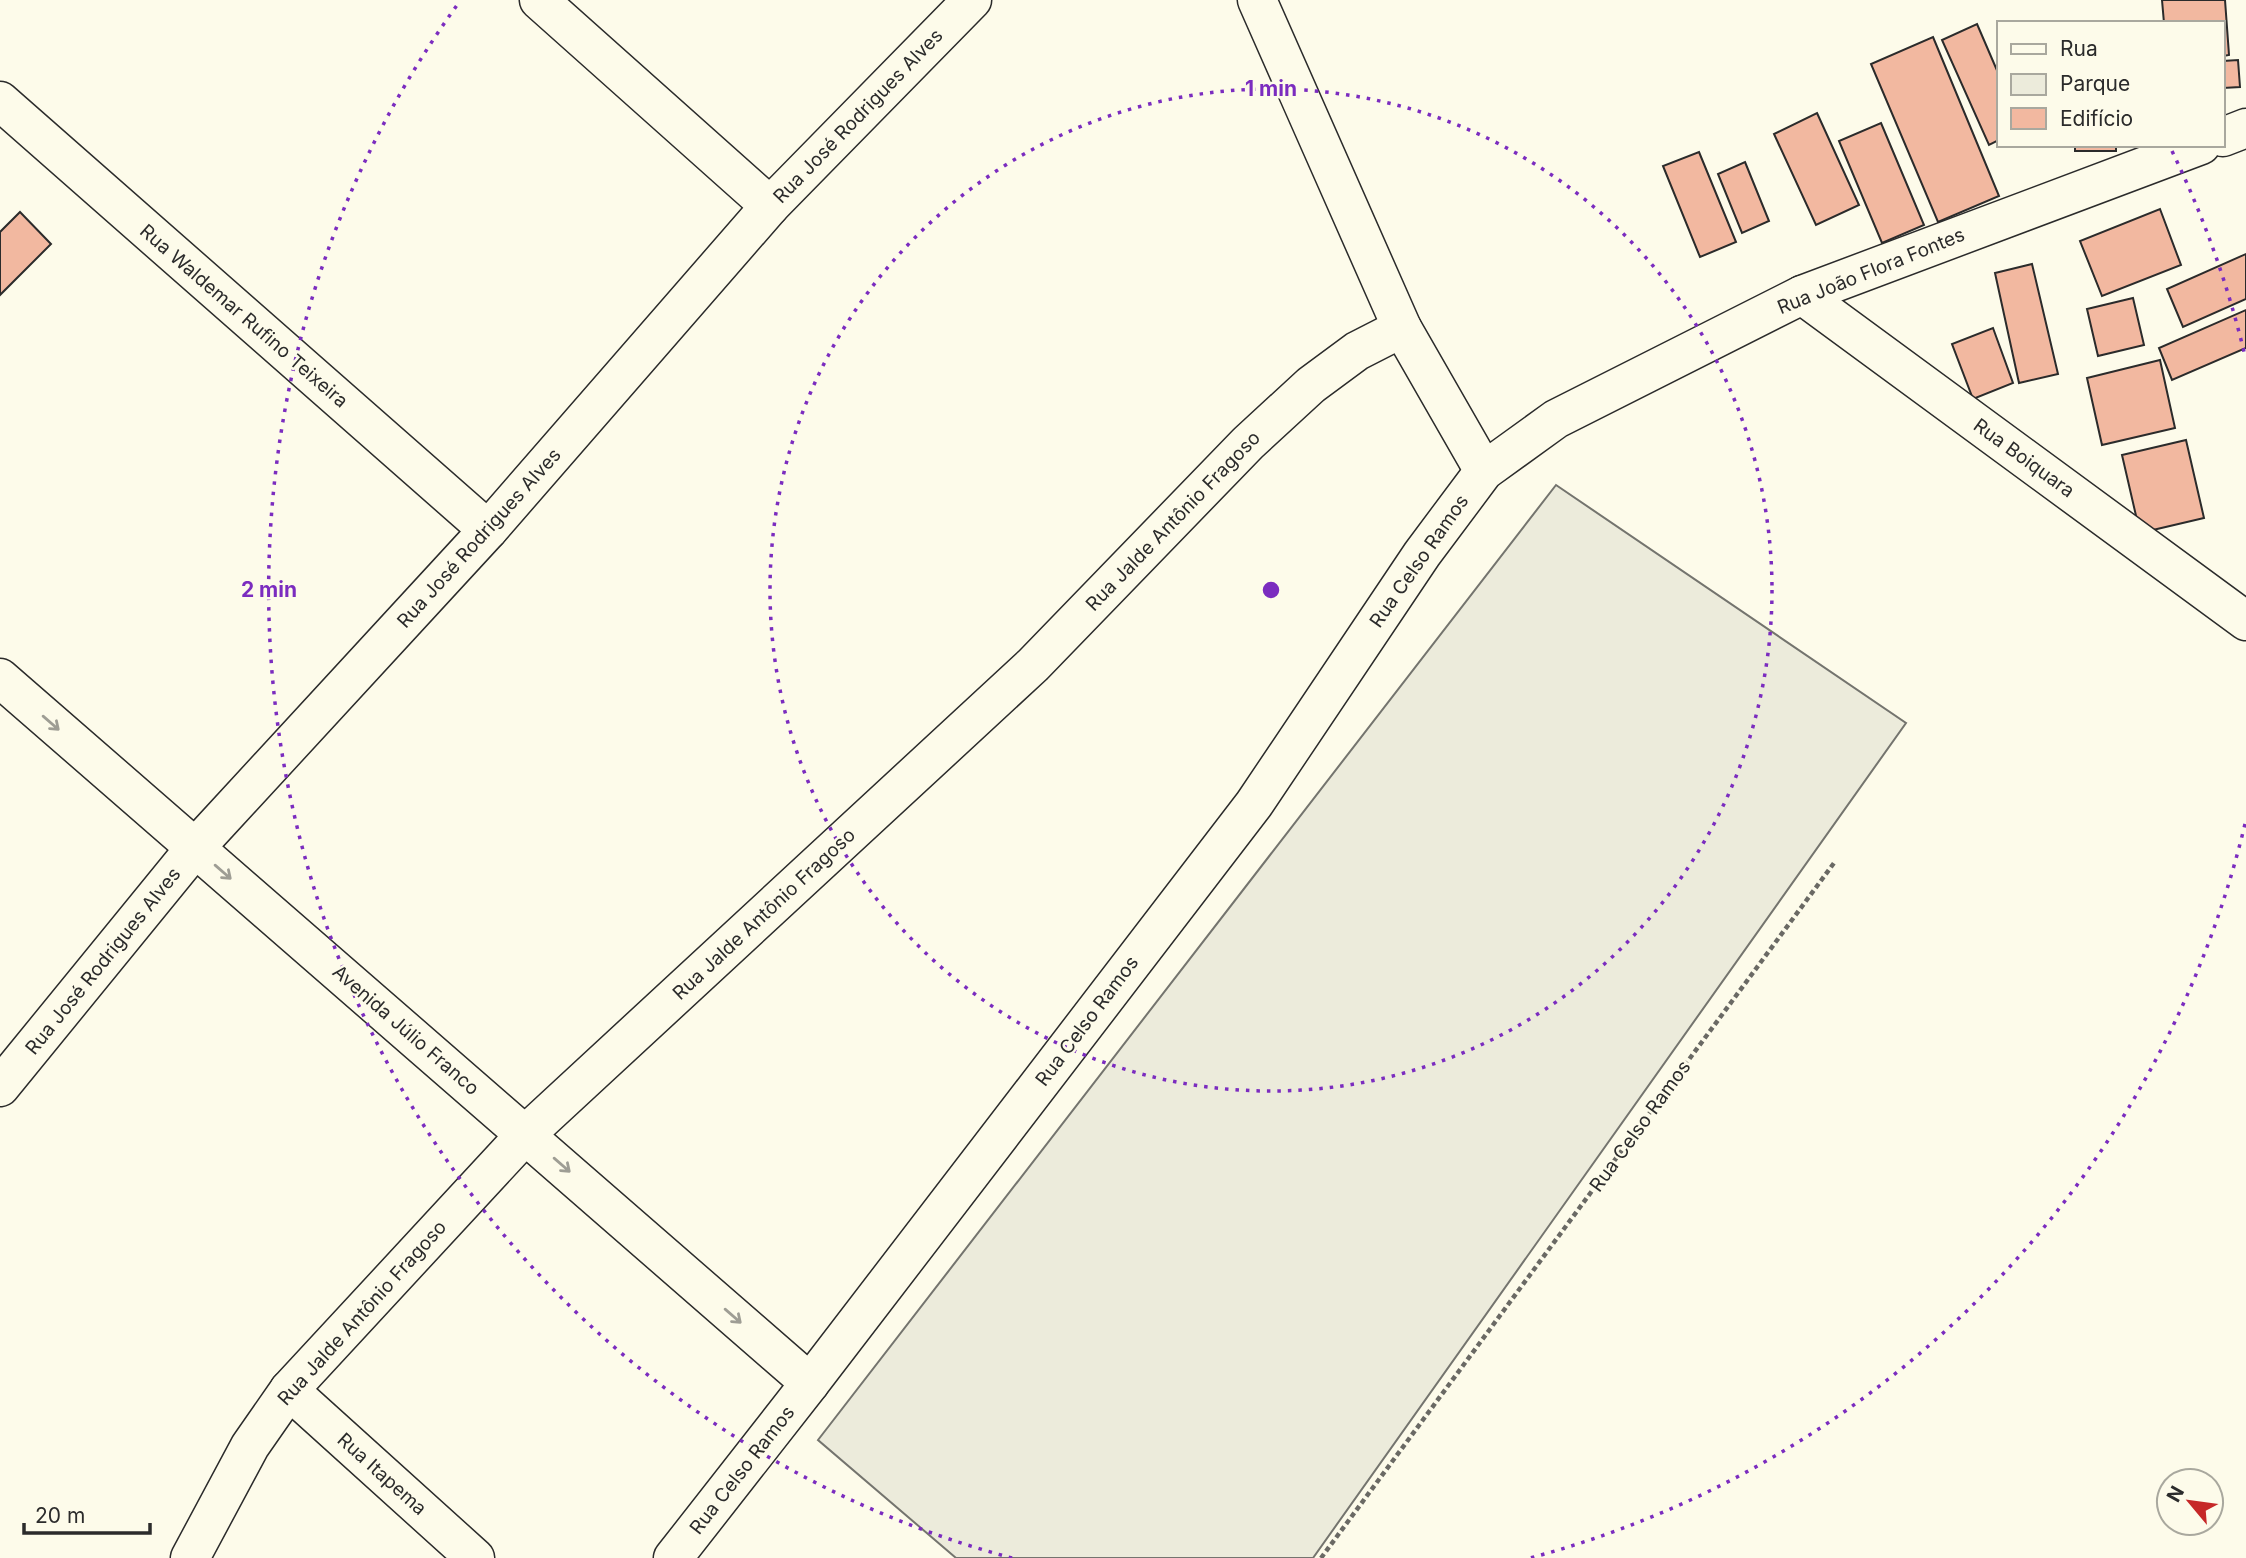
<svg xmlns="http://www.w3.org/2000/svg" width="2246" height="1558" font-family="Inter,sans-serif">
<rect width="100%" height="100%" fill="#fdfbea"/>
<path fill="#ecebdb" stroke="#74746e" stroke-width="2" d="M1556 485 1906 723 1313 1558H956L818 1440Z"/>
<g fill="#f2b8a0" stroke="#2b2b2b" stroke-width="2">
<path d="M2162 0H2225L2229 55 2223 56V23H2164Z"/>
<path d="M1977 24 1999 75V140L1989 145 1942 40Z"/>
<path d="M1933 37 1999 196 1938 222 1871 64Z"/>
<path d="M2238 60 2240 87 2223 88V61Z"/>
<path d="M1817 113 1859 205 1816 225 1774 134Z"/>
<path d="M1881 123 1924 225 1882 243 1839 141Z"/>
<rect x="2075" y="145" width="41" height="6"/>
<path d="M1699 152 1736 242 1700 257 1663 166Z"/>
<path d="M1745 162 1769 221 1742 233 1718 174Z"/>
<path d="M2160 209 2181 265 2102 296 2080 241Z"/>
<path d="M20 212 51 244 0 295V232Z"/>
<path d="M2246 254V299L2183 327 2167 289Z"/>
<path d="M2032 264 2058 374 2019 383 1995 273Z"/>
<path d="M2133 298 2144 345 2098 356 2087 309Z"/>
<path d="M2246 310V348L2172 380 2159 348Z"/>
<path d="M1993 328 2013 383 1973 399 1952 344Z"/>
<path d="M2160 360 2175 428 2102 445 2087 378Z"/>
<path d="M2186 440 2204 518 2140 533 2122 455Z"/>
</g>
<g fill="none" stroke-linecap="round" stroke-linejoin="round">
<g stroke="#2b2b2b" stroke-width="41">
<g id="minor">
<path d="M539 0 770 206"/>
<path d="M1257 0 1402 328 1484 471"/>
<path d="M0 101 488 530"/>
<path d="M1802 295 2246 621"/>
<path d="M0 1087 195 848 488 530 770 206 972 0"/>
<path d="M289 1390 475 1558"/>
<path d="M190 1558 250 1446 289 1390 526 1134 1033 665 1248 443 1311 385 1357 351 1402 328"/>
<path d="M673 1558 810 1383"/>
</g>
</g>
<g stroke="#2b2b2b" stroke-width="41">
<g id="major">
<path d="M2223 137 2246 128"/>
<path d="M0 678 810 1383 1254 804 1422 554 1484 471 1556 419 1802 295 2201 145"/>
</g>
</g>
<path stroke="#6a6964" stroke-width="4.5" stroke-dasharray="5 3.5" stroke-linecap="butt" d="M1321 1558 1834 863"/>
<use href="#minor" stroke="#fdfbea" stroke-width="38"/>
<use href="#major" stroke="#fdfbea" stroke-width="38"/>
</g>
<defs><path id="oneway-shaft" d="M-6 0H5M1.5-3L5.5 0L1.5 3" fill="none" stroke-width="1.6" stroke-linecap="round" stroke-linejoin="round" transform="scale(1.75)"/></defs>
<g stroke="#9e9d94">
<use href="#oneway-shaft" transform="translate(51 723) rotate(41)"/>
<use href="#oneway-shaft" transform="translate(223 872) rotate(41)"/>
<use href="#oneway-shaft" transform="translate(562 1165) rotate(41)"/>
<use href="#oneway-shaft" transform="translate(733 1316) rotate(41)"/>
</g>
<g fill="none" stroke="#7b2cbf" stroke-width="3.5" stroke-dasharray="3.5 7">
<circle cx="1271" cy="590" r="501"/>
<path d="M2245 824A1002 1002 0 0 1 1530 1558M1012 1558A1002 1002 0 0 1 460 1M2172 151A1002 1002 0 0 1 2245 356"/>
</g>
<g text-anchor="middle" dominant-baseline="central" stroke-width="5" stroke-linejoin="round" paint-order="stroke">
<g font-size="19" fill="#2b2b2b" stroke="#fdfbea">
<text transform="translate(858 116) rotate(-46)">Rua José Rodrigues Alves</text>
<text transform="translate(1871 271) rotate(-22)">Rua João Flora Fontes</text>
<text transform="translate(244 316) rotate(41)">Rua Waldemar Rufino Teixeira</text>
<text transform="translate(2024 458) rotate(36)">Rua Boiquara</text>
<text transform="translate(1173 521) rotate(-46)">Rua Jalde Antônio Fragoso</text>
<text transform="translate(479 538) rotate(-48)">Rua José Rodrigues Alves</text>
<text transform="translate(1419 561) rotate(-55)">Rua Celso Ramos</text>
<text transform="translate(764 914) rotate(-43)">Rua Jalde Antônio Fragoso</text>
<text transform="translate(103 961) rotate(-51)">Rua José Rodrigues Alves</text>
<text transform="translate(1087 1021) rotate(-53)">Rua Celso Ramos</text>
<text transform="translate(406 1030) rotate(41)">Avenida Júlio Franco</text>
<text transform="translate(1640 1126) rotate(-54)">Rua Celso Ramos</text>
<text transform="translate(362 1313) rotate(-48)">Rua Jalde Antônio Fragoso</text>
<text transform="translate(742 1470) rotate(-52)">Rua Celso Ramos</text>
<text transform="translate(382 1474) rotate(42)">Rua Itapema</text>
</g>
</g>
<circle cx="1271" cy="590" r="10" fill="#7b2cbf" stroke="#fdfbea" stroke-width="3.5"/>
<g font-size="21" text-anchor="middle" font-weight="bold" fill="#7b2cbf" stroke="#fdfbea" stroke-width="5" stroke-linejoin="round" paint-order="stroke">
<text x="1271" y="96">1 min</text>
<text x="269" y="597">2 min</text>
</g>
<rect x="1997" y="21" width="228" height="126" fill="#fdfbea" stroke="#a9a89e" stroke-width="2"/>
<rect x="2011" y="44" width="35" height="10" fill="#fdfbea" stroke="#a9a89e" stroke-width="2"/>
<text x="2060" y="56" font-size="21" fill="#2b2b2b">Rua</text>
<rect x="2011" y="74" width="35" height="21" fill="#ecebdb" stroke="#a9a89e" stroke-width="2"/>
<text x="2060" y="91" font-size="21" fill="#2b2b2b">Parque</text>
<rect x="2011" y="108" width="35" height="21" fill="#f2b8a0" stroke="#a9a89e" stroke-width="2"/>
<text x="2060" y="126" font-size="21" fill="#2b2b2b">Edifício</text>
<g transform="translate(2190 1502) rotate(299)"><circle r="33" fill="#fdfbea" stroke="#a9a89e" stroke-width="2"/>
<path d="M0-5L12 26L0 18L-12 26Z" fill="#c62828"/>
<text y="-10" font-size="19" font-weight="bold" text-anchor="middle" fill="#2b2b2b">N</text>
</g>
<path d="M24 1523v10h126v-10" fill="none" stroke="#2b2b2b" stroke-width="3.5"/>
<text x="35" y="1523" font-size="21" fill="#2b2b2b" stroke="#fdfbea" stroke-width="5" paint-order="stroke">20 m</text>
</svg>
